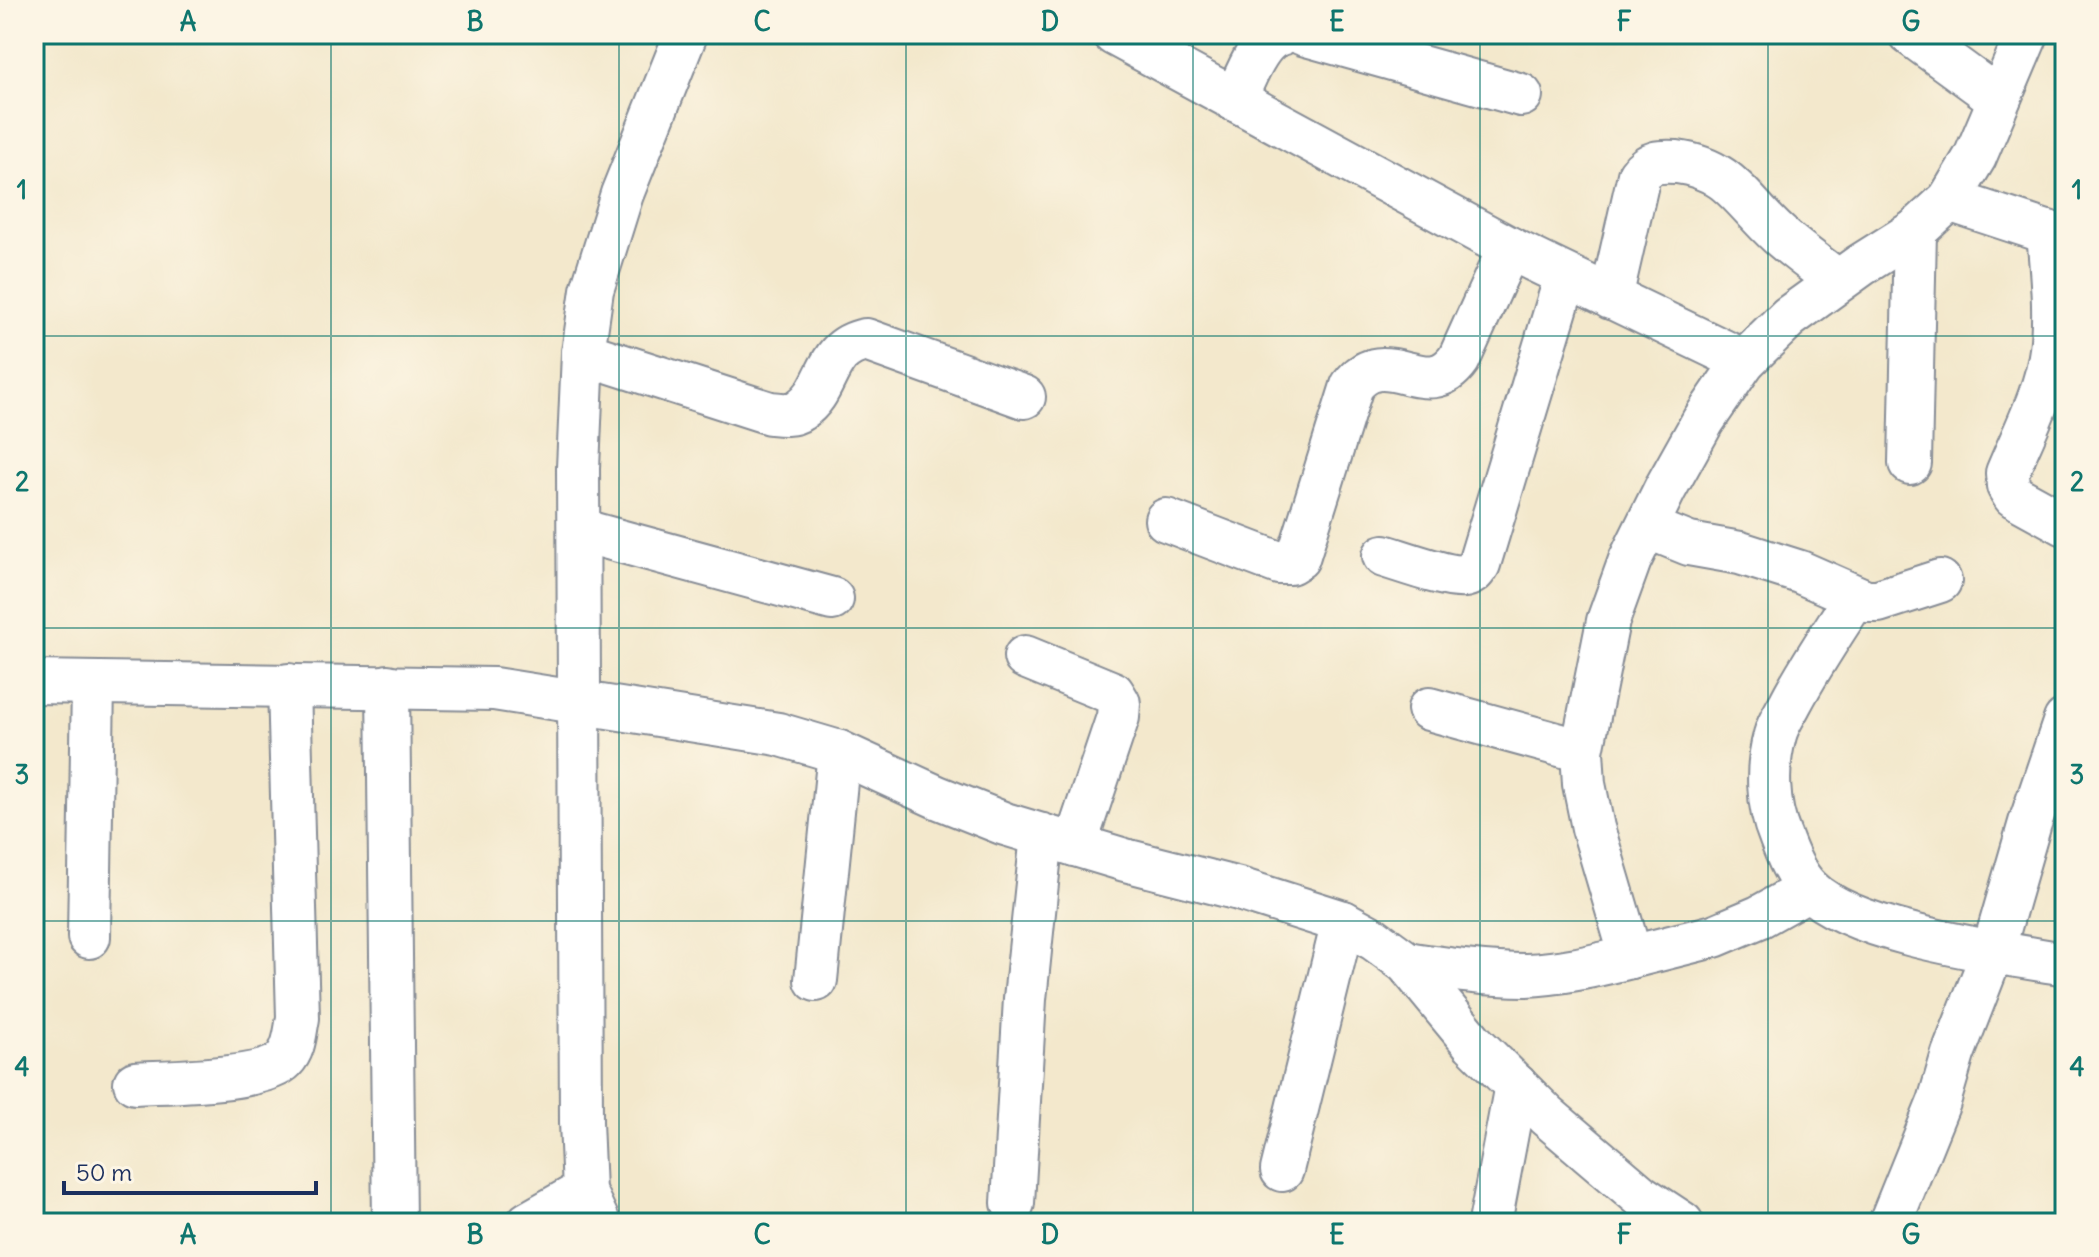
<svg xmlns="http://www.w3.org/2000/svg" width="2099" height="1257" font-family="Delius,sans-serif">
<rect width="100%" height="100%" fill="#fcf5e5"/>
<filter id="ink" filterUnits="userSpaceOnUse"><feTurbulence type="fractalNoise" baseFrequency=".0125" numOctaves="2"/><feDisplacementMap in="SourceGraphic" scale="16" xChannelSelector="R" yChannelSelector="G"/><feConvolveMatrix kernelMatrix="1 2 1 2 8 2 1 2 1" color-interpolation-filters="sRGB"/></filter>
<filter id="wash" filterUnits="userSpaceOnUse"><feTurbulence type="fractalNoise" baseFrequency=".006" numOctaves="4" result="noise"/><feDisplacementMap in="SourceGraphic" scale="32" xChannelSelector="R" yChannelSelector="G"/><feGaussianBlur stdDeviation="1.8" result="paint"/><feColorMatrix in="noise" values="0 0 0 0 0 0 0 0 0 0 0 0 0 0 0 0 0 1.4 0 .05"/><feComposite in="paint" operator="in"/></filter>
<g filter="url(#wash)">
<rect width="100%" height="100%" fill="#f3e8cc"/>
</g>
<g filter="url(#ink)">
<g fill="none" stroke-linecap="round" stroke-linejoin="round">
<g stroke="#878c95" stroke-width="46">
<g id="minor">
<path d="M1114 34 1509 248 1744 361"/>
<path d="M1303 34 1521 95"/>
<path d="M1910 34 1999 99"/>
<path d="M1235 100C1245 79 1257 40 1281 34"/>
<path d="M1949 200 2065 238"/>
<path d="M2048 232C2051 272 2056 311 2051 350 2046 392 2023 434 2007 473L2008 486 2014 496 2065 524"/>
<path d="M1611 298 1639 175C1649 161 1660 161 1677 162 1731 169 1742 202 1779 235 1798 252 1818 266 1838 281"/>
<path d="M583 353 770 413C779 414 792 416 800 410 831 390 822 348 866 340L1024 397"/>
<path d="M1910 463 1915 231"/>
<path d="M1166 520 1279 563H1290L1298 558 1352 386C1385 341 1427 405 1459 359L1509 248"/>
<path d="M1647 527 1689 544 1740 553 1800 572 1866 601H1878L1940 581"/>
<path d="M579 530 832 599"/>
<path d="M1384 556C1401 561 1450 579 1465 576 1473 574 1475 570 1479 564L1566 276"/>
<path d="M1855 598C1833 632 1810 666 1791 702 1786 712 1778 723 1775 735 1766 767 1767 805 1780 836 1787 855 1795 875 1809 889 1854 934 2002 953 2065 964"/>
<path d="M1025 657 1113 693 1119 703 1118 717 1075 845"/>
<path d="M34 682 494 689 778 734 839 752 937 797 1005 824 1125 860 1239 889 1343 922 1374 939 1407 963 1473 1043 1547 1116 1641 1196 1682 1223"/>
<path d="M388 686 394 1223"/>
<path d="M1429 709 1582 751"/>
<path d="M89 937 93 684"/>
<path d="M1631 957 1714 936 1759 917 1809 889"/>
<path d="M1407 963C1447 969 1486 975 1526 975 1562 974 1597 965 1631 957L1593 828 1584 784 1582 751 1608 621 1630 560 1665 489 1703 421 1744 361 1789 317 1861 265 1915 231 1949 200 1975 157 2027 34"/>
<path d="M816 980 839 752"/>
<path d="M135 1083C167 1081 264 1081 284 1060 295 1049 295 1032 298 1018L289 685"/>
<path d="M1282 1170 1343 922"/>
<path d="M1013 1203 1025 999 1042 835"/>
<path d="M528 1223 584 1191"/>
<path d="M599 1223 584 1191 581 1122 578 468 583 353 592 290 622 194 686 34"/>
<path d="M1490 1223 1516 1085"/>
<path d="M1890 1223 1939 1102 1953 1054 1993 951 2030 823 2065 720"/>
</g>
</g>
<use href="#minor" stroke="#fff" stroke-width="42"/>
</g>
</g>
<path fill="none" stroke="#0f766e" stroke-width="2" stroke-opacity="0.55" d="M331 34V1223M619 34V1223M906 34V1223M1193 34V1223M1480 34V1223M1768 34V1223M34 336H2065M34 628H2065M34 921H2065"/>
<rect width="2099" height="1257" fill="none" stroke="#fcf5e5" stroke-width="88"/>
<path d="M64 1181v12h252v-12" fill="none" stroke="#1b2f5e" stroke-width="4"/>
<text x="76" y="1181" font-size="24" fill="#1b2f5e" stroke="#fcf5e5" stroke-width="6" paint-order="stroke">50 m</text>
<rect x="44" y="44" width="2011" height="1169" fill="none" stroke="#0f766e" stroke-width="3"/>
<g font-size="26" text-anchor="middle" font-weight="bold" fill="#0f766e">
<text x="188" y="31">A</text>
<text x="475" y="31">B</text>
<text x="762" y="31">C</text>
<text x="1050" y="31">D</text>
<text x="1337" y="31">E</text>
<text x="1624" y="31">F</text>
<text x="1911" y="31">G</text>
<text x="22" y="199">1</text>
<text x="2077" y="199">1</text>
<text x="22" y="491">2</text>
<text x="2077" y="491">2</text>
<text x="22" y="784">3</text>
<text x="2077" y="784">3</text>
<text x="22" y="1076">4</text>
<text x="2077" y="1076">4</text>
<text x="188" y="1244">A</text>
<text x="475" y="1244">B</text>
<text x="762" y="1244">C</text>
<text x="1050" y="1244">D</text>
<text x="1337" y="1244">E</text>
<text x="1624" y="1244">F</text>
<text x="1911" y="1244">G</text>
</g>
</svg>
